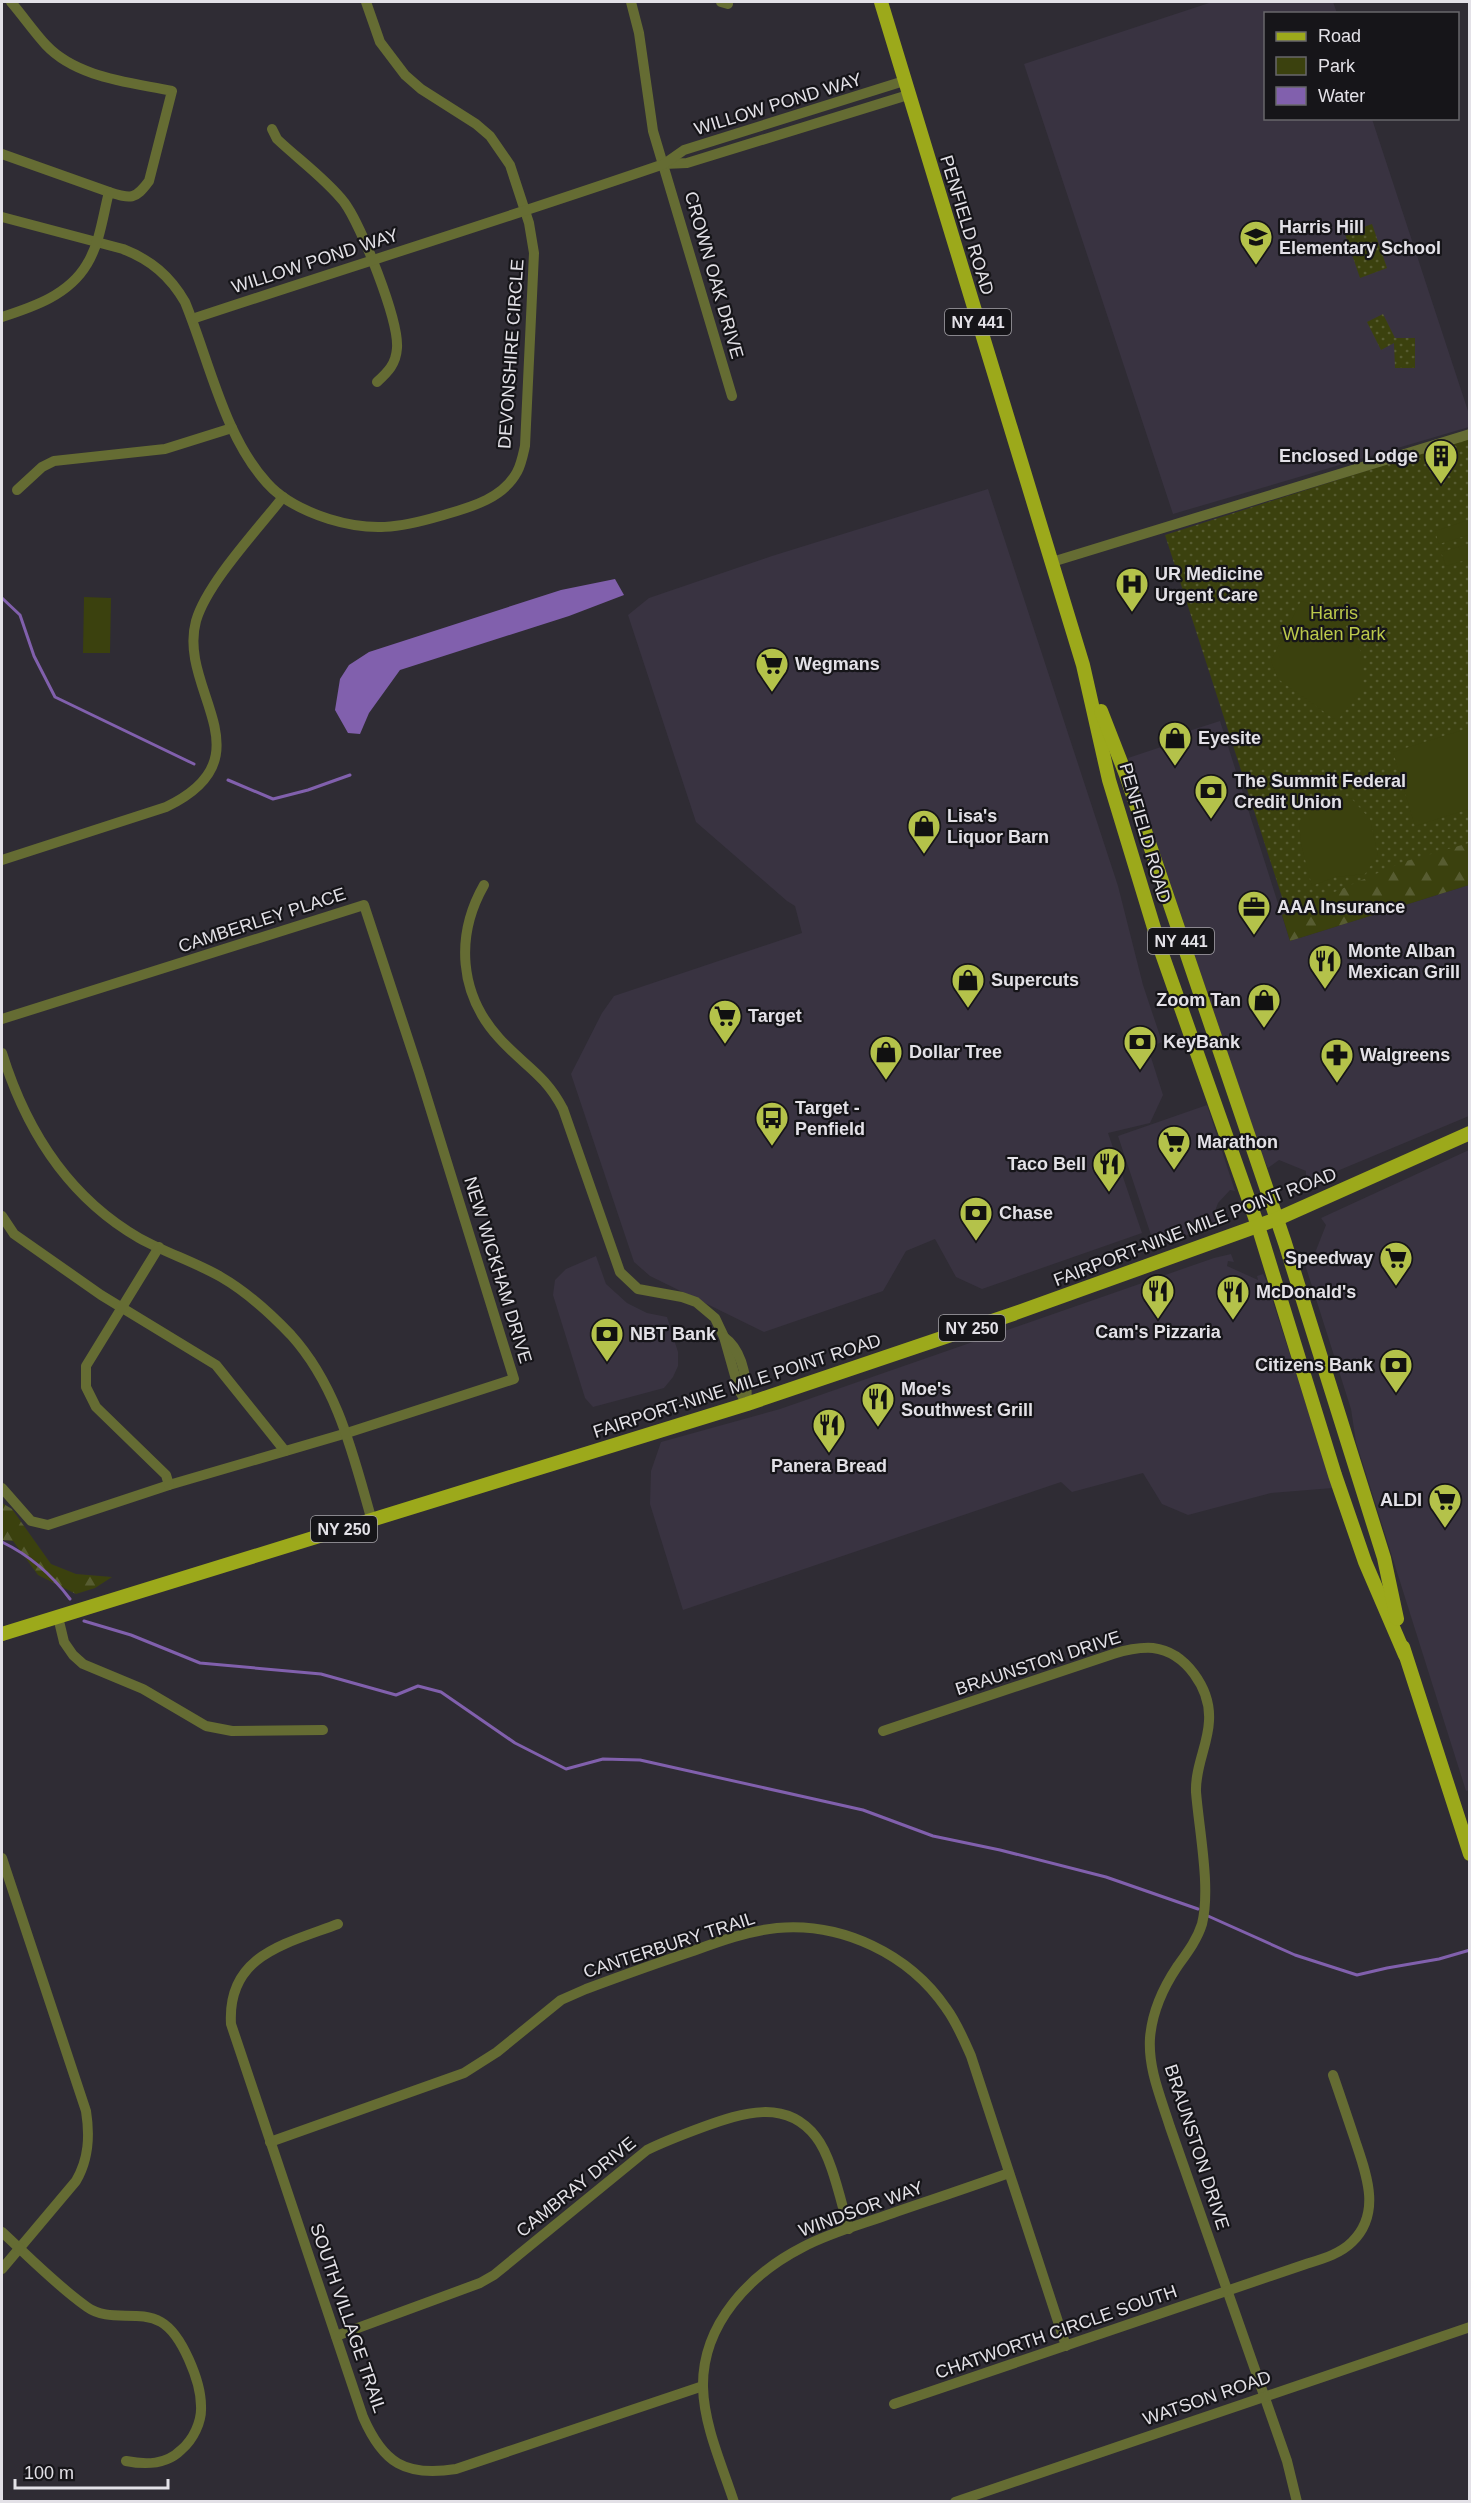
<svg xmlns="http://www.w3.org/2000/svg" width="1471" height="2503" font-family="Helvetica,sans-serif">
<defs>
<pattern id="green-dots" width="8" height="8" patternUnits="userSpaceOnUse" patternTransform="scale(1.5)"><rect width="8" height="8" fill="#3b410e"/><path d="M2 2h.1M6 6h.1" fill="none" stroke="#575c31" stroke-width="1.8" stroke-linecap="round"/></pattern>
<pattern id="forest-firs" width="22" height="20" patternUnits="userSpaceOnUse" patternTransform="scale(1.5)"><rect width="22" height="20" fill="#3b410e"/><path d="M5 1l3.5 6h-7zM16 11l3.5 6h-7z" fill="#575c31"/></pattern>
</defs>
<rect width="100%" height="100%" fill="#2f2c34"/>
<g fill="#393341">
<path d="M1212 2H1333L1337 13 1266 14V118L1372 119 1469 414V427L1173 514 1024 64Z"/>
<path d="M988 489 1118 886 1143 985 1162 1042 1148 1048 1163 1095 1150 1123 1108 1133 1142 1233 982 1289 956 1277 935 1239 906 1251 883 1291 764 1332 650 1276 634 1262 571 1074 602 1013 614 996 802 933 795 906 787 901 696 822 628 615 649 598 772 556Z"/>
<path d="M1220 721 1290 941 1469 885V1116L1306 1184V1171L1279 1160 1268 1168 1262 1155 1128 758 1167 745 1174 739 1173 736Z"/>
<path d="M1207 1105 1235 1191 1230 1190 1218 1203 1214 1214 1220 1223 1155 1247 1118 1136Z"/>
<path d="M1469 1150 1470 1790 1466 1791 1356 1442 1351 1409 1302 1255 1308 1253 1313 1258 1326 1225 1321 1218Z"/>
<path d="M1231 1254 1234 1262 1228 1261 1227 1266 1258 1280 1257 1276 1263 1274 1266 1280 1333 1488 1271 1493 1188 1515 1162 1504 1143 1473 1072 1492 1061 1482 683 1610 650 1504 651 1471 661 1442 780 1409 1214 1258Z"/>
<path d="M596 1256 606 1284 627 1303 647 1313 667 1317 678 1352V1366L673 1377 664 1388 593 1407 585 1398 553 1295 555 1280 566 1269Z"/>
</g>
<g fill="url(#green-dots)">
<path d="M1372 224 1387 268 1360 278 1345 234Z"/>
<path d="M1383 314 1395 338H1415V368H1395L1394 343 1381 350 1367 322Z"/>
<path d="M1469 438V867L1291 925 1165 535Z"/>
</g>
<g fill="url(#forest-firs)">
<path d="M1469 843V885L1290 941 1282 915 1403 862Z"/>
<path d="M2 1503 12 1509 51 1564 76 1574 112 1577 95 1588 76 1594 38 1575 13 1541 2 1540Z"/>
</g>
<g fill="#3b410e">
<path d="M1469 520V535L1439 544 1435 531Z"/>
<path d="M1469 544V559L1446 566 1441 552Z"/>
<path d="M84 597 111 598 110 653H83Z"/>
<path d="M1301 601 1338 613 1361 652V690L1337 721 1278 679 1271 661Z"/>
<path d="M1469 728V809L1415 826 1393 752Z"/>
<path d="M1351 798 1370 819 1378 855 1365 874 1335 877 1312 886 1301 844 1299 823 1319 805Z"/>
</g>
<path fill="#8160ad" d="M615 579 624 595 569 616 400 670 369 713 360 734 348 733 335 710 340 679 349 665 369 652 561 590Z"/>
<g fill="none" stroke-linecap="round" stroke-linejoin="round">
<g stroke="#8160ad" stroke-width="3">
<path d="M2 598 20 615 34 656 55 697 194 764"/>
<path d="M228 780 273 799 308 790 350 775"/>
<path d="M2 1542C29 1555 52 1575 70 1599"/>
<path d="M84 1621 131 1635 200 1663 321 1674 396 1695 418 1686 441 1692 515 1743 566 1769 603 1759 640 1760 814 1799 863 1810 933 1836 1000 1850 1106 1877 1198 1909"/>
<path d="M1208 1916 1295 1955 1357 1975 1387 1968 1439 1959 1470 1950"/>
</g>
<g stroke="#656c33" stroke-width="10">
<path d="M631 2 639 33 653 131 732 396"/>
<path d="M721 2 728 4"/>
<path d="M272 129 277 139C298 159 326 179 344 202 361 225 399 320 397 348 396 364 388 372 377 382"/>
<path d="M2 154 109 192"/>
<path d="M664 164 687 163 908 95"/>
<path d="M2 217 123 249C151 260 170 276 185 302 209 360 224 436 267 483 283 501 307 512 329 519 371 532 399 528 440 516 467 508 502 500 517 472 521 465 523 455 525 446L534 253 529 223 510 165 490 136 476 124 421 89 405 75 380 42 366 2"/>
<path d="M2 317C33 307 69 295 87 264 100 243 103 215 109 192 131 199 135 200 149 181L172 91C130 82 77 78 46 45 34 32 23 16 11 2"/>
<path d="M192 319C349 267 507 218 664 164L684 150 904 81"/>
<path d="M17 490 42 467 54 461 165 449 232 428"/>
<path d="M1052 562 1470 434"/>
<path d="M2 860 166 807C271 757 177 690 196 621 207 583 258 529 283 497"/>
<path d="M484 885C455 936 459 994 499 1038 523 1065 545 1074 563 1109L620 1272 638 1289 682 1297 696 1302 715 1318 724 1337 739 1390 747 1404"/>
<path d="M2 1019 364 905 419 1072 514 1379 347 1433 169 1485 48 1525 31 1521 2 1488"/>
<path d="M2 1053C26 1130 68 1197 139 1238 166 1253 195 1262 221 1277 247 1292 270 1313 291 1335 338 1387 353 1455 372 1521"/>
<path d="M2 1216 14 1234 101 1295 216 1365 285 1451"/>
<path d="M159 1247 86 1366V1387L96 1407 166 1475 169 1485"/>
<path d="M724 1337C744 1351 747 1381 747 1404"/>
<path d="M58 1617 64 1642 73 1655 83 1664 143 1689 206 1726 232 1731 323 1730"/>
<path d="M883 1731 1113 1654C1126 1650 1139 1647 1153 1648 1186 1652 1211 1689 1209 1721 1208 1745 1195 1767 1196 1792 1199 1830 1211 1888 1202 1924 1197 1940 1187 1953 1177 1967 1163 1988 1152 2013 1150 2038 1148 2069 1161 2098 1170 2127L1287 2461 1297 2502"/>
<path d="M2 1858 86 2111C90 2136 89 2159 76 2181L2 2269"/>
<path d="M338 1924C285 1944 227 1955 231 2024L363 2417C383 2463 405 2477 456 2469L703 2386"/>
<path d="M270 2142 464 2073 497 2052 561 2000 586 1989C621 1976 657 1963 693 1951 720 1941 748 1931 777 1928 842 1922 909 1954 946 2008 957 2023 964 2040 971 2056L1066 2346"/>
<path d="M2 2232C29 2257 56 2285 87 2307 109 2323 138 2309 161 2322 182 2334 201 2382 201 2406 202 2422 193 2440 181 2450 166 2465 146 2465 126 2461"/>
<path d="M336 2336 480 2283 494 2275 647 2150C665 2141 684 2134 703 2127 742 2113 786 2098 816 2137 832 2157 841 2203 849 2229"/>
<path d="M894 2404 1306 2264C1322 2259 1340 2254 1352 2242 1383 2212 1365 2171 1354 2137 1347 2116 1340 2095 1333 2075"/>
<path d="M734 2502C722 2465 704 2426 703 2387 702 2324 750 2274 803 2247 831 2232 863 2224 893 2213 931 2200 970 2187 1009 2173"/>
<path d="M955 2502 1470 2327"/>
</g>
<g stroke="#9ca91b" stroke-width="14">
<path d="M881 2 1083 665 1109 780 1161 951 1258 1226 1335 1475 1365 1562 1405 1655"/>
<path d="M1101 711 1126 775 1285 1243 1384 1558 1397 1619"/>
<path d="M2 1634 747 1404 1013 1314 1277 1219 1470 1133"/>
<path d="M1403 1647 1470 1854"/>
</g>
</g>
<defs>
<g id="school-pin" transform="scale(1.725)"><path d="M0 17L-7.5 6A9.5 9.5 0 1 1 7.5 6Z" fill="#b4c24a" stroke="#161519"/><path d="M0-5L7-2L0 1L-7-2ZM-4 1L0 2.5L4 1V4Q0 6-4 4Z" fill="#111"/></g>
<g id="building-pin" transform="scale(1.725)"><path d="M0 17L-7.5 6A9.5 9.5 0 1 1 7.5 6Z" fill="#b4c24a" stroke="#161519"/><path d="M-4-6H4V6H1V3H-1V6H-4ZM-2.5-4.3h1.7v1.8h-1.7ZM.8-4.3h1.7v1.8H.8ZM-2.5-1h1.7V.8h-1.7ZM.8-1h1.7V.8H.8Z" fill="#111"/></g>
<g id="hospital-pin" transform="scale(1.725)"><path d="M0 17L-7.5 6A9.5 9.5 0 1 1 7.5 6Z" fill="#b4c24a" stroke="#161519"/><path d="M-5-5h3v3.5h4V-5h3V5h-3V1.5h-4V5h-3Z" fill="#111"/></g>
<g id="supermarket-pin" transform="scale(1.725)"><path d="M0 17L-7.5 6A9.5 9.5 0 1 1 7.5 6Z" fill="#b4c24a" stroke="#161519"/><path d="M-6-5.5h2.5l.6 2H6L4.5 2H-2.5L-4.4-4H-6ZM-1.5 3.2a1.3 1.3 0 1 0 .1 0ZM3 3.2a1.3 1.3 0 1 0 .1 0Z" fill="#111"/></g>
<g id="shop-pin" transform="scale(1.725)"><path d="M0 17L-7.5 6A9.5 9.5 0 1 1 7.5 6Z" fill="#b4c24a" stroke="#161519"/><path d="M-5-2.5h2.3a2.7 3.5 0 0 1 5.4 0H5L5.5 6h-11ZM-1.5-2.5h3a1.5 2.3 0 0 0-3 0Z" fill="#111"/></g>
<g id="bank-pin" transform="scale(1.725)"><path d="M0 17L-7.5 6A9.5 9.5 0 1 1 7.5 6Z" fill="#b4c24a" stroke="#161519"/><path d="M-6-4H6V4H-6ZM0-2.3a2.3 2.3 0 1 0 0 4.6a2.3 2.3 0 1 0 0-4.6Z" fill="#111"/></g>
<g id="office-pin" transform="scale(1.725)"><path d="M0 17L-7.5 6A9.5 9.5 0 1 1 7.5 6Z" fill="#b4c24a" stroke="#161519"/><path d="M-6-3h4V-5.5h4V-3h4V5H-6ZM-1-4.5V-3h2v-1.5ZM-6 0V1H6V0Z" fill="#111"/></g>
<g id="restaurant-pin" transform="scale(1.725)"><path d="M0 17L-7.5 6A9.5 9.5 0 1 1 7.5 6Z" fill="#b4c24a" stroke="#161519"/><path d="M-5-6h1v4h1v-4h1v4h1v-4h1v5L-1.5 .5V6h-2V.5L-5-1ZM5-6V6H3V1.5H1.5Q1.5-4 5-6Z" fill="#111"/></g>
<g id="pharmacy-pin" transform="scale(1.725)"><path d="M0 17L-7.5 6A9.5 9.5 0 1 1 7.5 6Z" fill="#b4c24a" stroke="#161519"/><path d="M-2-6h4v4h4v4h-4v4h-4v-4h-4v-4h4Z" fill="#111"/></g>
<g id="bus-pin" transform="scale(1.725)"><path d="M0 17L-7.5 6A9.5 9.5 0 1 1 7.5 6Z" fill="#b4c24a" stroke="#161519"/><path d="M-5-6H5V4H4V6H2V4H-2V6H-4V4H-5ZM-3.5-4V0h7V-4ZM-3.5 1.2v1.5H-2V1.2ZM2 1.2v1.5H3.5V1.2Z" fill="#111"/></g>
</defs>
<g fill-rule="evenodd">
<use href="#school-pin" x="1256" y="237"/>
<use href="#building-pin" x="1441" y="456"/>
<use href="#hospital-pin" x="1132" y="584"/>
<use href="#supermarket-pin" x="772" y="664"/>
<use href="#shop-pin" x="1175" y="738"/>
<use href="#bank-pin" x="1211" y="791"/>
<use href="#shop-pin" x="924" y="826"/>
<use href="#office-pin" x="1254" y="907"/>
<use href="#restaurant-pin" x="1325" y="961"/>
<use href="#shop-pin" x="968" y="980"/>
<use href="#shop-pin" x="1264" y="1000"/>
<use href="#supermarket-pin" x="725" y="1016"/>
<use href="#bank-pin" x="1140" y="1042"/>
<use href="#shop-pin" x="886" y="1052"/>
<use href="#pharmacy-pin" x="1337" y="1055"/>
<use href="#bus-pin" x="772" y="1118"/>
<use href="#supermarket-pin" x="1174" y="1142"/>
<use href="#restaurant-pin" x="1109" y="1164"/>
<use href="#bank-pin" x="976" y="1213"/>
<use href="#supermarket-pin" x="1396" y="1258"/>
<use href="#restaurant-pin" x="1158" y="1291"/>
<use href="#restaurant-pin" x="1233" y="1292"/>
<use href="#bank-pin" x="607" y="1334"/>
<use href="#bank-pin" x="1396" y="1365"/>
<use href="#restaurant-pin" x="878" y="1399"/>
<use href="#restaurant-pin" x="829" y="1425"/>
<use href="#supermarket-pin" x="1445" y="1500"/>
</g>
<g text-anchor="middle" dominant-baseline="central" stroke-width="4.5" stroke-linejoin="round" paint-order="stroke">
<g fill="#161519" stroke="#a6a4a9" stroke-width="1.5">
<rect x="945" y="309" width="66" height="26" rx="4.5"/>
<rect x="1148" y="928" width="66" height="26" rx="4.5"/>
<rect x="939" y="1315" width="66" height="26" rx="4.5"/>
<rect x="311" y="1516" width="66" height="26" rx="4.5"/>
</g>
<g font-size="16" font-weight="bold" fill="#e3e1e7">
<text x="978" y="322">NY 441</text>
<text x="1181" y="941">NY 441</text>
<text x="972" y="1328">NY 250</text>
<text x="344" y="1529">NY 250</text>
</g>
<g font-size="18" fill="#e3e1e7" stroke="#161519">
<text transform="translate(778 104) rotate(-17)">WILLOW POND WAY</text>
<text transform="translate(967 225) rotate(73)">PENFIELD ROAD</text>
<text transform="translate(315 261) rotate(-18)">WILLOW POND WAY</text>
<text transform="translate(714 275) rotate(74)">CROWN OAK DRIVE</text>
<text transform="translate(511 354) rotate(-86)">DEVONSHIRE CIRCLE</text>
<text transform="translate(1145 833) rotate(74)">PENFIELD ROAD</text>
<text transform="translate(262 920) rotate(-18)">CAMBERLEY PLACE</text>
<text transform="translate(1195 1227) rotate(-21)">FAIRPORT-NINE MILE POINT ROAD</text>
<text transform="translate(498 1270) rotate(73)">NEW WICKHAM DRIVE</text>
<text transform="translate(737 1386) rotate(-18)">FAIRPORT-NINE MILE POINT ROAD</text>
<text transform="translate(1038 1663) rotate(-18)">BRAUNSTON DRIVE</text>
<text transform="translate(669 1945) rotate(-18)">CANTERBURY TRAIL</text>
<text transform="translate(1197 2147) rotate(72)">BRAUNSTON DRIVE</text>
<text transform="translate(576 2187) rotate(-39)">CAMBRAY DRIVE</text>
<text transform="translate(861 2209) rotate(-20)">WINDSOR WAY</text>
<text transform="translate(348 2318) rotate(71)">SOUTH VILLAGE TRAIL</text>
<text transform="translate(1056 2332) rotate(-19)">CHATWORTH CIRCLE SOUTH</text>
<text transform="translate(1207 2398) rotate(-19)">WATSON ROAD</text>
</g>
<g font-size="18" font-weight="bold" fill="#e3e1e7" stroke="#161519" text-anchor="start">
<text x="1279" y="227">Harris Hill<tspan x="1279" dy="21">Elementary School</tspan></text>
<text x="1418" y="456" text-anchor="end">Enclosed Lodge</text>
<text x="1155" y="574">UR Medicine<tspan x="1155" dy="21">Urgent Care</tspan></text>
<text x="795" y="664">Wegmans</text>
<text x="1198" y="738">Eyesite</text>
<text x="1234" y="781">The Summit Federal<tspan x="1234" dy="21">Credit Union</tspan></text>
<text x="947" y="816">Lisa's<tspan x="947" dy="21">Liquor Barn</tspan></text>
<text x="1277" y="907">AAA Insurance</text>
<text x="1348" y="951">Monte Alban<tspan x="1348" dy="21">Mexican Grill</tspan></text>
<text x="991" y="980">Supercuts</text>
<text x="1241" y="1000" text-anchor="end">Zoom Tan</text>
<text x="748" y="1016">Target</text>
<text x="1163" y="1042">KeyBank</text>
<text x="909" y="1052">Dollar Tree</text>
<text x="1360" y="1055">Walgreens</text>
<text x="795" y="1108">Target -<tspan x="795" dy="21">Penfield</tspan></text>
<text x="1197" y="1142">Marathon</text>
<text x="1086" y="1164" text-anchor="end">Taco Bell</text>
<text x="999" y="1213">Chase</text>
<text x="1373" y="1258" text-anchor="end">Speedway</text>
<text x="1256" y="1292">McDonald's</text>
<text x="1158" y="1332" text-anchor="middle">Cam's Pizzaria</text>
<text x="630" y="1334">NBT Bank</text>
<text x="1373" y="1365" text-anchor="end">Citizens Bank</text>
<text x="901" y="1389">Moe's<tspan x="901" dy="21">Southwest Grill</tspan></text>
<text x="829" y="1466" text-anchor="middle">Panera Bread</text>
<text x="1422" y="1500" text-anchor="end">ALDI</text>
</g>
<g font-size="18" fill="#bbc94b" stroke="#161519">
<text x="1334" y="613">Harris<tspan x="1334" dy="21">Whalen Park</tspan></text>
</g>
</g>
<rect width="1471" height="2503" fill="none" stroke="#e3e1e7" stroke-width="6"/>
<rect x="1264" y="12" width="195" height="108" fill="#161519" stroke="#68676b" stroke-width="1.5"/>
<rect x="1276" y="32" width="30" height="9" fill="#9ca91b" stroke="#68676b" stroke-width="1.5"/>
<text x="1318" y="42" font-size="18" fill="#e3e1e7">Road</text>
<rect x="1276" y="57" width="30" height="18" fill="#3b410e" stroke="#68676b" stroke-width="1.5"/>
<text x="1318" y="72" font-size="18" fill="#e3e1e7">Park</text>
<rect x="1276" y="87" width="30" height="18" fill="#8160ad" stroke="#68676b" stroke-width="1.5"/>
<text x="1318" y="102" font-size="18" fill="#e3e1e7">Water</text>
<path d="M15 2479v9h153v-9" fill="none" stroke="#e3e1e7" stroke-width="3"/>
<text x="24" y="2479" font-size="18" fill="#e3e1e7" stroke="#161519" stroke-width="4.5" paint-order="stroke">100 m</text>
</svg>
